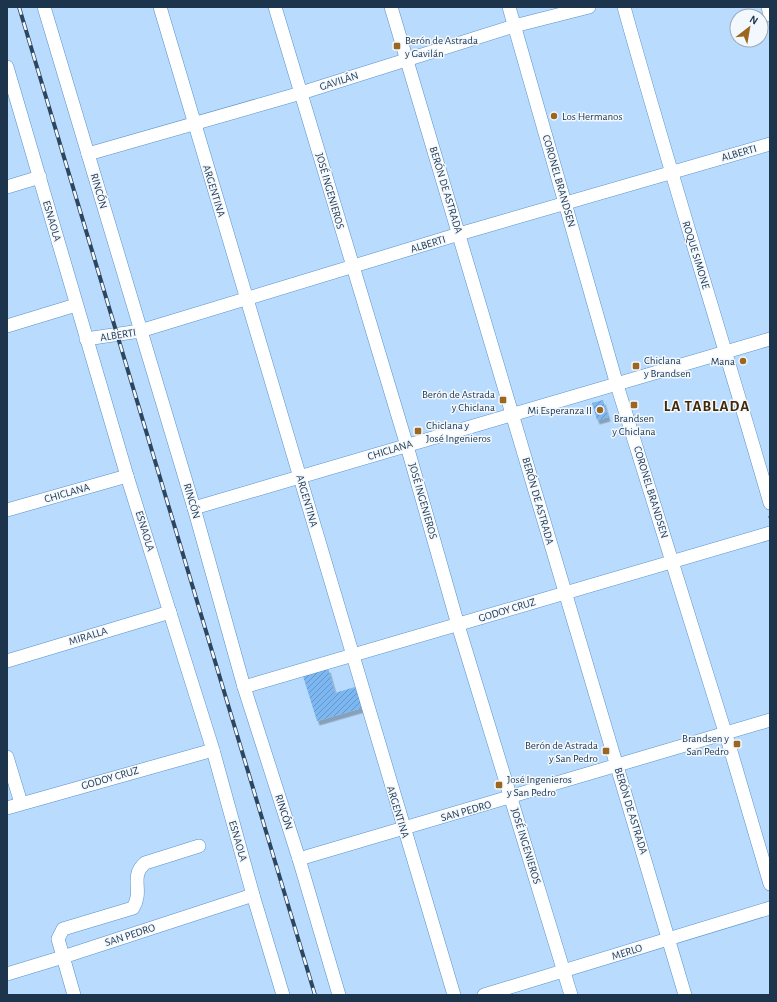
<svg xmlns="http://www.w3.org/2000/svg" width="777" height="1002" font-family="'Alegreya Sans',sans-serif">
<defs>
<pattern id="building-hatch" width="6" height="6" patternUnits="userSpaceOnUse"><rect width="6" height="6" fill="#7cb7f1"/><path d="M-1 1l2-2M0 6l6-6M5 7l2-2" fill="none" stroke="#6596c5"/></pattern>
<filter id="shadow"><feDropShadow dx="2.5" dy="4.5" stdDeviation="0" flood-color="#0004"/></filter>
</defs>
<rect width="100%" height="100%" fill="#b8dbfe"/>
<g fill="url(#building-hatch)" filter="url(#shadow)">
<path d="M603 400 608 417 597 420 592 403Z"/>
<path d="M328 668 335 693 355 687 362 708 317 721 303 676Z"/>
</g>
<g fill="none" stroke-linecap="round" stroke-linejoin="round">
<g stroke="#5892ca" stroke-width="14">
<g id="minor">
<path d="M44 7 194 508 244 687 299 859 339 995"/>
<path d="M160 7 454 995"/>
<path d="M275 7 407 446 458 625 571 995"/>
<path d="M391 7 685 995"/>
<path d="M509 7 617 385 730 748 770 884"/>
<path d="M624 7C670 173 722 337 770 503"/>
<path d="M768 7 770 15"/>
<path d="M7 67 127 476 213 750 253 895 283 995"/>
<path d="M88 154 301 93 514 26 589 7"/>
<path d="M7 187 40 177"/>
<path d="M7 326 76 305"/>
<path d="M86 339 140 331 459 234 770 144"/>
<path d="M194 508C386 452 578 396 770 339"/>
<path d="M7 510 127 476"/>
<path d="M7 661 170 612"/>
<path d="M244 687 770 533"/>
<path d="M7 757 21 803"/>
<path d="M7 808 213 750"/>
<path d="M299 859 770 720"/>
<path d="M7 974 63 957 253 895"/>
<path d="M74 995 58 939 63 929 133 908C144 890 129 877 145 863L199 846"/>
<path d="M484 995 770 908"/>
</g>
</g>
<path stroke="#6b88a6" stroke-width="1.5" stroke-dasharray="3 3" stroke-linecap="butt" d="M768 517H770"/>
<use href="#minor" stroke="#fff" stroke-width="13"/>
<g stroke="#2d465f" stroke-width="4">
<path id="rail" d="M19 7 315 995"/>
</g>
<use href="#rail" stroke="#f2f8fe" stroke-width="2.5" stroke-dasharray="8" stroke-linecap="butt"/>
</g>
<g fill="#9c661f" stroke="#f2f8fe" stroke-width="1.5">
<rect x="393" y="42" width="8" height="8" rx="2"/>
<circle cx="554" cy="116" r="4"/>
<circle cx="743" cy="361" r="4"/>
<rect x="632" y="362" width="8" height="8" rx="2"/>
<rect x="499" y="396" width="8" height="8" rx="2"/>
<rect x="630" y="401" width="8" height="8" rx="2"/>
<circle cx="600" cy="410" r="4"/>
<rect x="414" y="427" width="8" height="8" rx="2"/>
<rect x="733" y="740" width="8" height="8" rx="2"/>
<rect x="602" y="747" width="8" height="8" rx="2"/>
<rect x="495" y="781" width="8" height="8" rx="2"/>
</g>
<g text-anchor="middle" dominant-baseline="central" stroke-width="3" stroke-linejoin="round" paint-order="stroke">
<g font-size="11" fill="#1c344c" stroke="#f2f8fe" text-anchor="start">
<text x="405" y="40">Berón de Astrada<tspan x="405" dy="13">y Gavilán</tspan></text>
<text x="562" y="116">Los Hermanos</text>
<text x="644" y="360">Chiclana<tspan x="644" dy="13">y Brandsen</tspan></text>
<text x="735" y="361" text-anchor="end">Mana</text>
<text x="495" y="394" text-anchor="end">Berón de Astrada<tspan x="495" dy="13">y Chiclana</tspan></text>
<text x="592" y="410" text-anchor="end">Mi Esperanza II</text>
<text x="634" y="418" text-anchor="middle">Brandsen<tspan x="634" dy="13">y Chiclana</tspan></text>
<text x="426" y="425">Chiclana y<tspan x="426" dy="13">José Ingenieros</tspan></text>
<text x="729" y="738" text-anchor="end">Brandsen y<tspan x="729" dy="13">San Pedro</tspan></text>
<text x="598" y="745" text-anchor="end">Berón de Astrada<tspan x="598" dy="13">y San Pedro</tspan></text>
<text x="507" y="779">José Ingenieros<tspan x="507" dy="13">y San Pedro</tspan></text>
</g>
<g font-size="11" fill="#1c344c" stroke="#f2f8fe">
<text transform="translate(339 81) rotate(-18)">GAVILÁN</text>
<text transform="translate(739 153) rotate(-16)">ALBERTI</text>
<text transform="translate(559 181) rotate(74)">CORONEL BRANDSEN</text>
<text transform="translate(446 190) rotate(73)">BERÓN DE ASTRADA</text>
<text transform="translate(99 191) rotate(74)">RINCÓN</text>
<text transform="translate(214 191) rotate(73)">ARGENTINA</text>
<text transform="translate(330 191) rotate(74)">JOSÉ INGENIEROS</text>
<text transform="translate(52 221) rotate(74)">ESNAOLA</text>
<text transform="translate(428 244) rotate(-17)">ALBERTI</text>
<text transform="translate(696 255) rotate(73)">ROQUE SIMONE</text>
<text transform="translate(118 335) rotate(-9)">ALBERTI</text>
<text transform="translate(390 450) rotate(-17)">CHICLANA</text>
<text transform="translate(651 492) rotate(73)">CORONEL BRANDSEN</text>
<text transform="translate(67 493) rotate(-16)">CHICLANA</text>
<text transform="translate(192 501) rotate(74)">RINCÓN</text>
<text transform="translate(307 501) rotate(74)">ARGENTINA</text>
<text transform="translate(423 501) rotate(74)">JOSÉ INGENIEROS</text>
<text transform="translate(538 501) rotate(74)">BERÓN DE ASTRADA</text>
<text transform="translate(145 531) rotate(73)">ESNAOLA</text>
<text transform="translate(507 610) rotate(-17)">GODOY CRUZ</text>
<text transform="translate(88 636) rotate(-17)">MIRALLA</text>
<text transform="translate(110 778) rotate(-16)">GODOY CRUZ</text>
<text transform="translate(466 811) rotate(-16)">SAN PEDRO</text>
<text transform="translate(631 811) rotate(73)">BERÓN DE ASTRADA</text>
<text transform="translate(284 812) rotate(72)">RINCÓN</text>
<text transform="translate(398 812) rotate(73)">ARGENTINA</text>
<text transform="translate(238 841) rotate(74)">ESNAOLA</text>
<text transform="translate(526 846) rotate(73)">JOSÉ INGENIEROS</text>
<text transform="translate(130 935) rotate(-18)">SAN PEDRO</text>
<text transform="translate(627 952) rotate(-17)">MERLO</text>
</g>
<g font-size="15" font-weight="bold" letter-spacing="1" fill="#422907" stroke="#f2f8fe">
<text x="707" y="406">LA TABLADA</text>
</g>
</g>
<rect width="777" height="1002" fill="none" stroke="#1c344c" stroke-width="16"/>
<g transform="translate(749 28) rotate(31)"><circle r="19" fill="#f2f8fe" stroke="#9caab7"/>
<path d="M0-3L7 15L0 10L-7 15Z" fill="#9c661f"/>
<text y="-6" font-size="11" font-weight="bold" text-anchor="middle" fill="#1c344c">N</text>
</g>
</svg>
